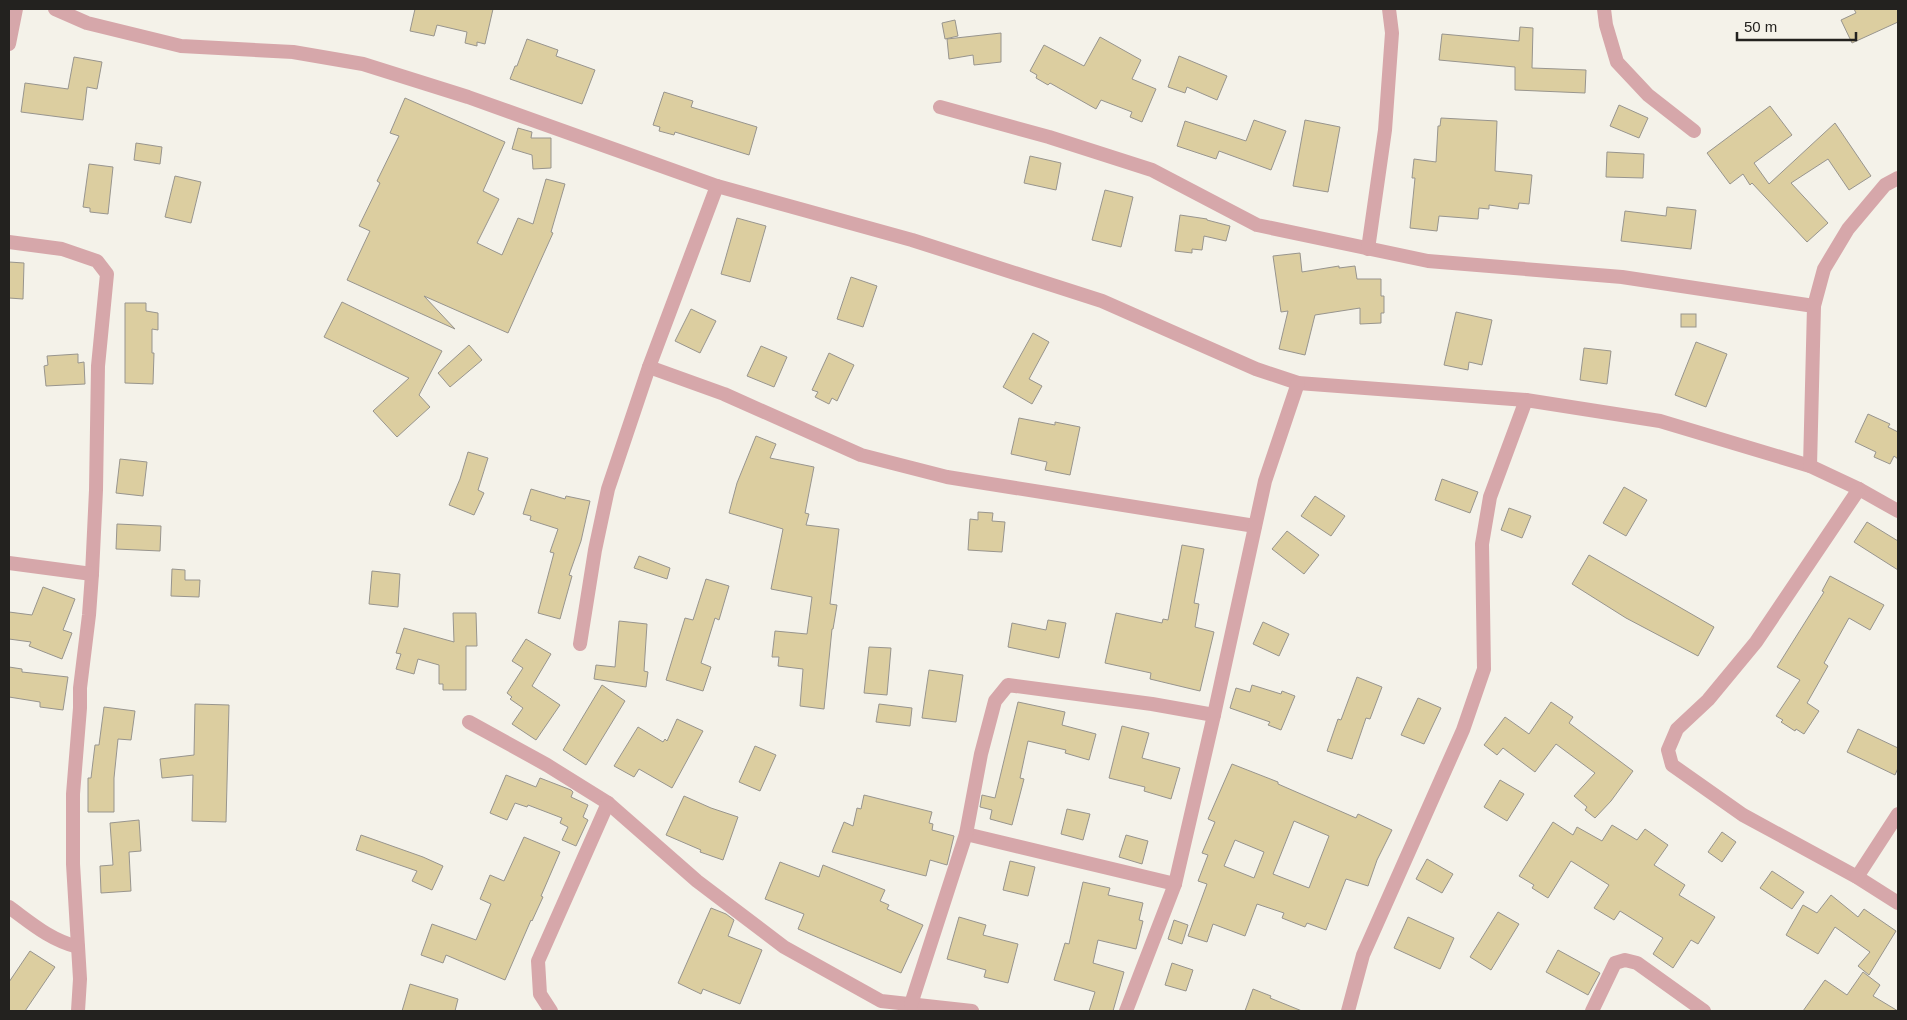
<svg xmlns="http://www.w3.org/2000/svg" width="1907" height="1020" font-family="Helvetica,sans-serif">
<rect width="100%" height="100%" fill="#f4f2e9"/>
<g fill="#dccea0" stroke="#98958e" fill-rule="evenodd">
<path d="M415 9H493L485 44 477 42V46L465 43 467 32 437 25 434 36 410 31Z"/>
<path d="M1854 9H1898V22L1852 43 1841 20 1856 13Z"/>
<path d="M955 20 958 36 945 39 942 23Z"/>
<path d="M1520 27 1533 28 1532 68 1586 70 1585 93 1515 90V67L1439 60 1442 34 1519 41Z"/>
<path d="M1001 33V62L974 65 973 55 949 59 947 39Z"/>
<path d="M1100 37 1141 60 1132 79 1156 89 1142 122 1130 117 1132 112 1101 100 1096 109 1050 83 1048 85 1036 78 1037 75 1030 71 1044 45 1084 66Z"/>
<path d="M527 39 558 50 556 56 595 70 582 104 510 79 515 66H517Z"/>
<path d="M1179 56 1227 76 1217 100 1187 87 1185 93 1168 87Z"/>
<path d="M74 57 102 62 97 89 87 87 83 120 21 112 25 83 68 89Z"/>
<path d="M664 92 693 101 691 107 757 127 749 155 675 132 674 135 659 131 660 127 653 125Z"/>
<path d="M405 98 505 142 483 191 499 199 477 243 502 255 518 218 533 224 546 179 565 184 551 232 553 233 508 333 424 296 455 329 347 280 370 231 359 226 380 183 377 181 399 136 390 133Z"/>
<path d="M1619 105 1648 118 1639 138 1610 126Z"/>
<path d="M1770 106 1792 135 1754 163 1769 184 1835 123 1871 176 1849 190 1828 159 1791 183 1828 223 1807 242 1752 183 1750 185 1743 174 1730 184 1707 153Z"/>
<path d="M1441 118 1497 121 1495 171 1532 175 1529 204 1519 203 1518 209 1489 205V209L1479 208 1478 219 1439 216 1437 231 1410 228 1415 178H1412L1414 159 1436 162 1438 126H1440Z"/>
<path d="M1254 120 1286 131 1271 170 1219 151 1216 159 1177 146 1185 121 1246 141Z"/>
<path d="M1305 120 1340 127 1328 192 1293 186Z"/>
<path d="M518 128 532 132 531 138H551V168L533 169 532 155 512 149Z"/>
<path d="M136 143 162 147 160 164 134 160Z"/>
<path d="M1607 152 1644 154 1643 178 1606 177Z"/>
<path d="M1030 156 1061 163 1056 190 1024 183Z"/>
<path d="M89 164 113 167 108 214 90 212V208L83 207Z"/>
<path d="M175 176 201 182 191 223 165 217Z"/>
<path d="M1105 190 1133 197 1121 247 1092 240Z"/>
<path d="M1667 207 1696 210 1691 249 1621 241 1625 211 1666 216Z"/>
<path d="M1180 215 1207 219V220L1230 226 1226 241 1204 236 1202 250 1192 249V253L1175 251Z"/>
<path d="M737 218 766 226 750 282 721 274Z"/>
<path d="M1300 253 1302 272 1339 266V268L1355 266 1357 279H1381V296H1384V313H1381V323L1360 324V308L1315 315 1305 355 1279 349 1288 311 1281 312 1273 256Z"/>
<path d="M9 262 24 263 23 299 9 298Z"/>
<path d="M851 277 877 286 863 327 837 319Z"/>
<path d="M342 302 442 351 419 395 430 407 397 437 373 411 409 378 324 337Z"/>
<path d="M125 303H146V311L158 313V330L152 329V353H154L153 384 125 383Z"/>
<path d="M691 309 716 321 700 353 675 341Z"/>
<path d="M1456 312 1492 320 1482 365 1469 362 1468 370 1444 365Z"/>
<rect x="1681" y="314" width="15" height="13"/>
<path d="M1033 333 1049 342 1029 379 1042 386 1032 404 1003 387Z"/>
<path d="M1696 342 1727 354 1706 407 1675 395Z"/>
<path d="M469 345 482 360 450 387 438 373Z"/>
<path d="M761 346 787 357 774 387 747 376Z"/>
<path d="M1584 348 1611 351 1607 384 1580 380Z"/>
<path d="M829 353 854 365 837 401 832 398 829 404 815 397 818 392 812 390Z"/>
<path d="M78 354V363L84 362 85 384 46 386 44 366 48 365 47 356Z"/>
<path d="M1868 414 1890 424 1888 427 1898 432V459L1894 456 1890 464 1874 457 1876 452 1855 442Z"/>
<path d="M1019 418 1055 425V422L1080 427 1070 475 1045 470 1047 462 1011 454Z"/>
<path d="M756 436 776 444 770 458 814 467 805 513 809 514 806 525 839 529 830 604 837 605 833 629H832L824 709 800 706 803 669 778 666 779 657H772L775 631 807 634 812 597 771 589 783 529 729 513 737 483Z"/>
<path d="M468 452 488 458 478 490 484 493 474 515 449 505 460 479Z"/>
<path d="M120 459 147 462 143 496 116 493Z"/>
<path d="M1442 479 1478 492 1470 513 1435 500Z"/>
<path d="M1624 487 1647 500 1626 536 1603 523Z"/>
<path d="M531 489 565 499 566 496 590 501 581 541 569 575 572 576 560 619 538 613 554 553 550 552 558 529 530 520 531 516 523 514Z"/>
<path d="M1315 496 1345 516 1331 536 1301 516Z"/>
<path d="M1509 508 1531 516 1522 538 1501 530Z"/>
<path d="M978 512 993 513 992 521 1005 522 1002 552 968 550 970 519 978 520Z"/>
<path d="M1867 522 1898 541V570L1854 542Z"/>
<path d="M117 524 161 526 160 551 116 549Z"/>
<path d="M1287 531 1319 555 1304 574 1272 549Z"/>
<path d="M1182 545 1204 549 1194 603 1199 604 1195 627 1214 632 1200 691 1150 679 1151 673 1105 663 1116 613 1162 623 1163 619 1168 620Z"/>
<path d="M1589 555 1714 627 1698 656 1626 618 1572 584Z"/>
<path d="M639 556 670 568 667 579 634 568Z"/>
<path d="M172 569 185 570V580H200L199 597 171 596Z"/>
<path d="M372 571 400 574 398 607 369 604Z"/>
<path d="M1830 576 1884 605 1870 630 1849 618 1824 663 1828 666 1807 703 1819 711 1804 734 1796 729 1795 731 1781 722 1783 720 1776 716 1800 680 1777 667 1824 592 1822 591Z"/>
<path d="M706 579 729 586 719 620 715 618 701 663 711 667 703 691 666 680 685 618 693 620Z"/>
<path d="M43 587 75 599 63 630 72 633 62 659 29 646 31 642 9 639V612L32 615Z"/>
<path d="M453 613H476L477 646H466V690H443V684H439V665L418 659 414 674 396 669 401 654 396 653 404 628 454 642Z"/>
<path d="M1048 620 1066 623 1059 658 1008 647 1012 623 1046 630Z"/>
<path d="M619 621 647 624 644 671 648 672 646 687 594 679 596 665 615 667Z"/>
<path d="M1263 622 1289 634 1279 656 1253 644Z"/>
<path d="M526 639 551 654 532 686 560 705 536 740 512 724 523 708 510 699 512 697 507 693 523 668 512 661Z"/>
<path d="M869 647 891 648 887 695 864 693Z"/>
<path d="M9 667 22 669V672L68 677 63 710 40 707V702L9 697Z"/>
<path d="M929 670 963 675 956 722 922 718Z"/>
<path d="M1357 677 1382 687 1370 719 1366 718 1352 759 1327 751 1338 719 1341 720Z"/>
<path d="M602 685 625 701 586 765 563 750Z"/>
<path d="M1252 685 1281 694 1282 691 1295 696 1281 730 1268 725 1270 722 1230 708 1236 688 1250 692Z"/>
<path d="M1418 698 1441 708 1424 744 1401 735Z"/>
<path d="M1018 702 1065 712 1062 725 1096 734 1089 760 1065 753 1066 750 1028 741 1020 778 1024 779 1012 825 990 819 992 810 980 807 982 795 995 798Z"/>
<path d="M1551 702 1573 717 1569 723 1633 771 1611 801 1595 818 1585 810 1587 807 1574 796 1595 773 1556 744 1535 772 1503 748 1497 755 1484 745 1505 717 1529 734Z"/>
<path d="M195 704 229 705 226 822 192 821 193 775 162 778 160 759 194 755Z"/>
<path d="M879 704 912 708 910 726 876 722Z"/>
<path d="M104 707 135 711 131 740 118 739 114 778V812H88V778H91L95 745H99Z"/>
<path d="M677 719 703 731 672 788 639 769 634 777 614 766 638 727 663 742 665 739 667 741Z"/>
<path d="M1122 726 1149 733 1142 758 1180 768 1171 799 1144 791 1145 787 1109 778Z"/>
<path d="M1858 729 1898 748V768L1895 775 1847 752Z"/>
<path d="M755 746 776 755 760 791 739 782Z"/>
<path d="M1232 764 1278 782V784L1356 818 1358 814 1392 830 1377 860 1368 886 1346 879 1326 930 1307 923 1305 927 1282 918 1284 913 1257 904 1245 936 1213 924 1207 942 1188 936 1207 884 1198 881 1208 855 1202 853 1215 822 1208 819ZM1294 821 1329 836 1309 888 1273 874ZM1235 840 1264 852 1254 878 1224 866Z"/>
<path d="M506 775 536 787 540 778 571 790 573 792 571 797 588 805 583 817 588 820 576 846 562 840 568 827 560 823 562 818 528 805 527 807 515 803 507 820 490 813Z"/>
<path d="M1500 780 1524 794 1507 821 1484 807Z"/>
<path d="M864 795 932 812 929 823 933 824 932 830 954 836 947 865 930 860 926 876 832 852 844 822 853 826 857 808 861 809Z"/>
<path d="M684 796 711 808 738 817 723 860 700 852 701 850 666 835Z"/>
<path d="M1067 809 1090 814 1083 840 1061 834Z"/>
<path d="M139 820 141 851 129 852 131 891 101 893 100 866 113 865 110 823Z"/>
<path d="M1553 822 1573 835 1577 827 1602 841 1612 825 1637 840 1645 829 1668 845 1654 865 1685 885 1679 895 1715 917 1698 944 1691 940 1673 968 1653 954 1663 938 1620 911 1614 920 1594 908 1609 885 1571 861 1548 898 1532 888 1534 885 1519 876Z"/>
<path d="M1722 832 1736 842 1722 862 1708 852Z"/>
<path d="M361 835 423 857 443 866 432 890 412 881 417 871 356 850Z"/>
<path d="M1126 835 1148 841 1142 864 1119 857Z"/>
<path d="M524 837 560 852 541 896 543 897 532 921 531 920 505 980 446 955 443 963 421 955 432 924 476 940 491 904 480 899 490 875 504 881Z"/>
<path d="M1427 859 1453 874 1442 893 1416 879Z"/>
<path d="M1010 861 1035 867 1028 896 1003 890Z"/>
<path d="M780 862 819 877 823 865 885 890 880 901 889 905 887 909 923 925 901 973 798 929 804 914 765 899Z"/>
<path d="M1772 871 1804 892 1792 909 1760 888Z"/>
<path d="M1083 882 1110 888 1108 895 1143 903 1139 920 1143 921 1136 949 1098 940 1093 963 1124 972 1113 1011H1089L1095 992 1054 980 1065 943 1069 944Z"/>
<path d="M1831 895 1858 917 1864 909 1896 931 1869 975 1858 966 1870 952 1835 927 1818 954 1786 935 1803 905 1817 913Z"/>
<path d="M711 908 726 914 734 920 728 936 762 950 740 1004 703 989 701 994 678 983Z"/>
<path d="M1498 912 1519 924 1491 970 1470 957Z"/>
<path d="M959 917 986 925 983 935 1018 944 1008 983 984 977 986 970 947 959Z"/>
<path d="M1408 917 1454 938 1440 969 1394 948Z"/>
<path d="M1174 920 1188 925 1182 944 1168 939Z"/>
<path d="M1558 950 1600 973 1588 995 1546 972Z"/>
<path d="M30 951 55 967 25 1011H9V982Z"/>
<path d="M1172 963 1193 970 1186 991 1165 985Z"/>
<path d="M1863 972 1880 985 1873 996 1898 1011H1803L1825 980 1847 995Z"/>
<path d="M410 984 458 999 455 1011H402Z"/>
<path d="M1253 989 1271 996 1270 998 1302 1011H1245Z"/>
</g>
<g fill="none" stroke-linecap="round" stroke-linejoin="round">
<g stroke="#d6a7aa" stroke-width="14">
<path d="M55 9 87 23 181 46 293 52 363 64 468 97 717 186 912 240 1102 301 1256 369 1298 383 1526 400 1660 421 1810 466 1859 489 1898 511"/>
<path d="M1604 9 1606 25 1617 62 1648 95 1694 131"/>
<path d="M9 44 16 9"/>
<path d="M940 107 1049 137 1152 170 1257 225 1428 261 1622 277 1814 306"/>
<path d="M9 242 62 249 97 261 107 274 98 366 96 490 92 574 89 615 80 688V708L73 794V864L80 979 78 1011"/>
<path d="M1368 249 1385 130 1392 33 1389 9"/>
<path d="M649 367 724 394 861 455 947 477 1255 526"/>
<path d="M1810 466 1814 306 1824 269 1848 229 1885 185 1898 178"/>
<path d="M1859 489 1756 642 1708 700 1677 729 1668 750 1672 765 1743 815 1857 877 1898 903"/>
<path d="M9 563 92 574"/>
<path d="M580 644 595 550 608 489 649 367 717 186"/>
<path d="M469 722 547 765 608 803 697 881 784 947 881 1001 972 1011"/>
<path d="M966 834 1175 884"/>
<path d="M1857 877 1898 814"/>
<path d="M9 907C31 923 50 940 78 947"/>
<path d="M911 1004 966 834 981 754 995 701 1008 685 1152 704 1214 715"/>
<path d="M551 1011 540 994 538 961 608 803"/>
<path d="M1126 1011 1175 884 1214 715 1265 481 1298 383"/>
<path d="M1348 1011 1363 955 1463 730 1484 669 1482 544 1490 497 1526 400"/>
<path d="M1592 1011 1615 963 1625 960 1637 963 1704 1011"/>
</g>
</g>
<rect width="1907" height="1020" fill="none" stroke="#23221f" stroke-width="20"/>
<path d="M1737 32v8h119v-8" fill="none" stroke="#23221f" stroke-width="2.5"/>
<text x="1744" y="32" font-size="15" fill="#23221f" stroke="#f4f2e9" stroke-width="4" paint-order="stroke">50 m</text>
</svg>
